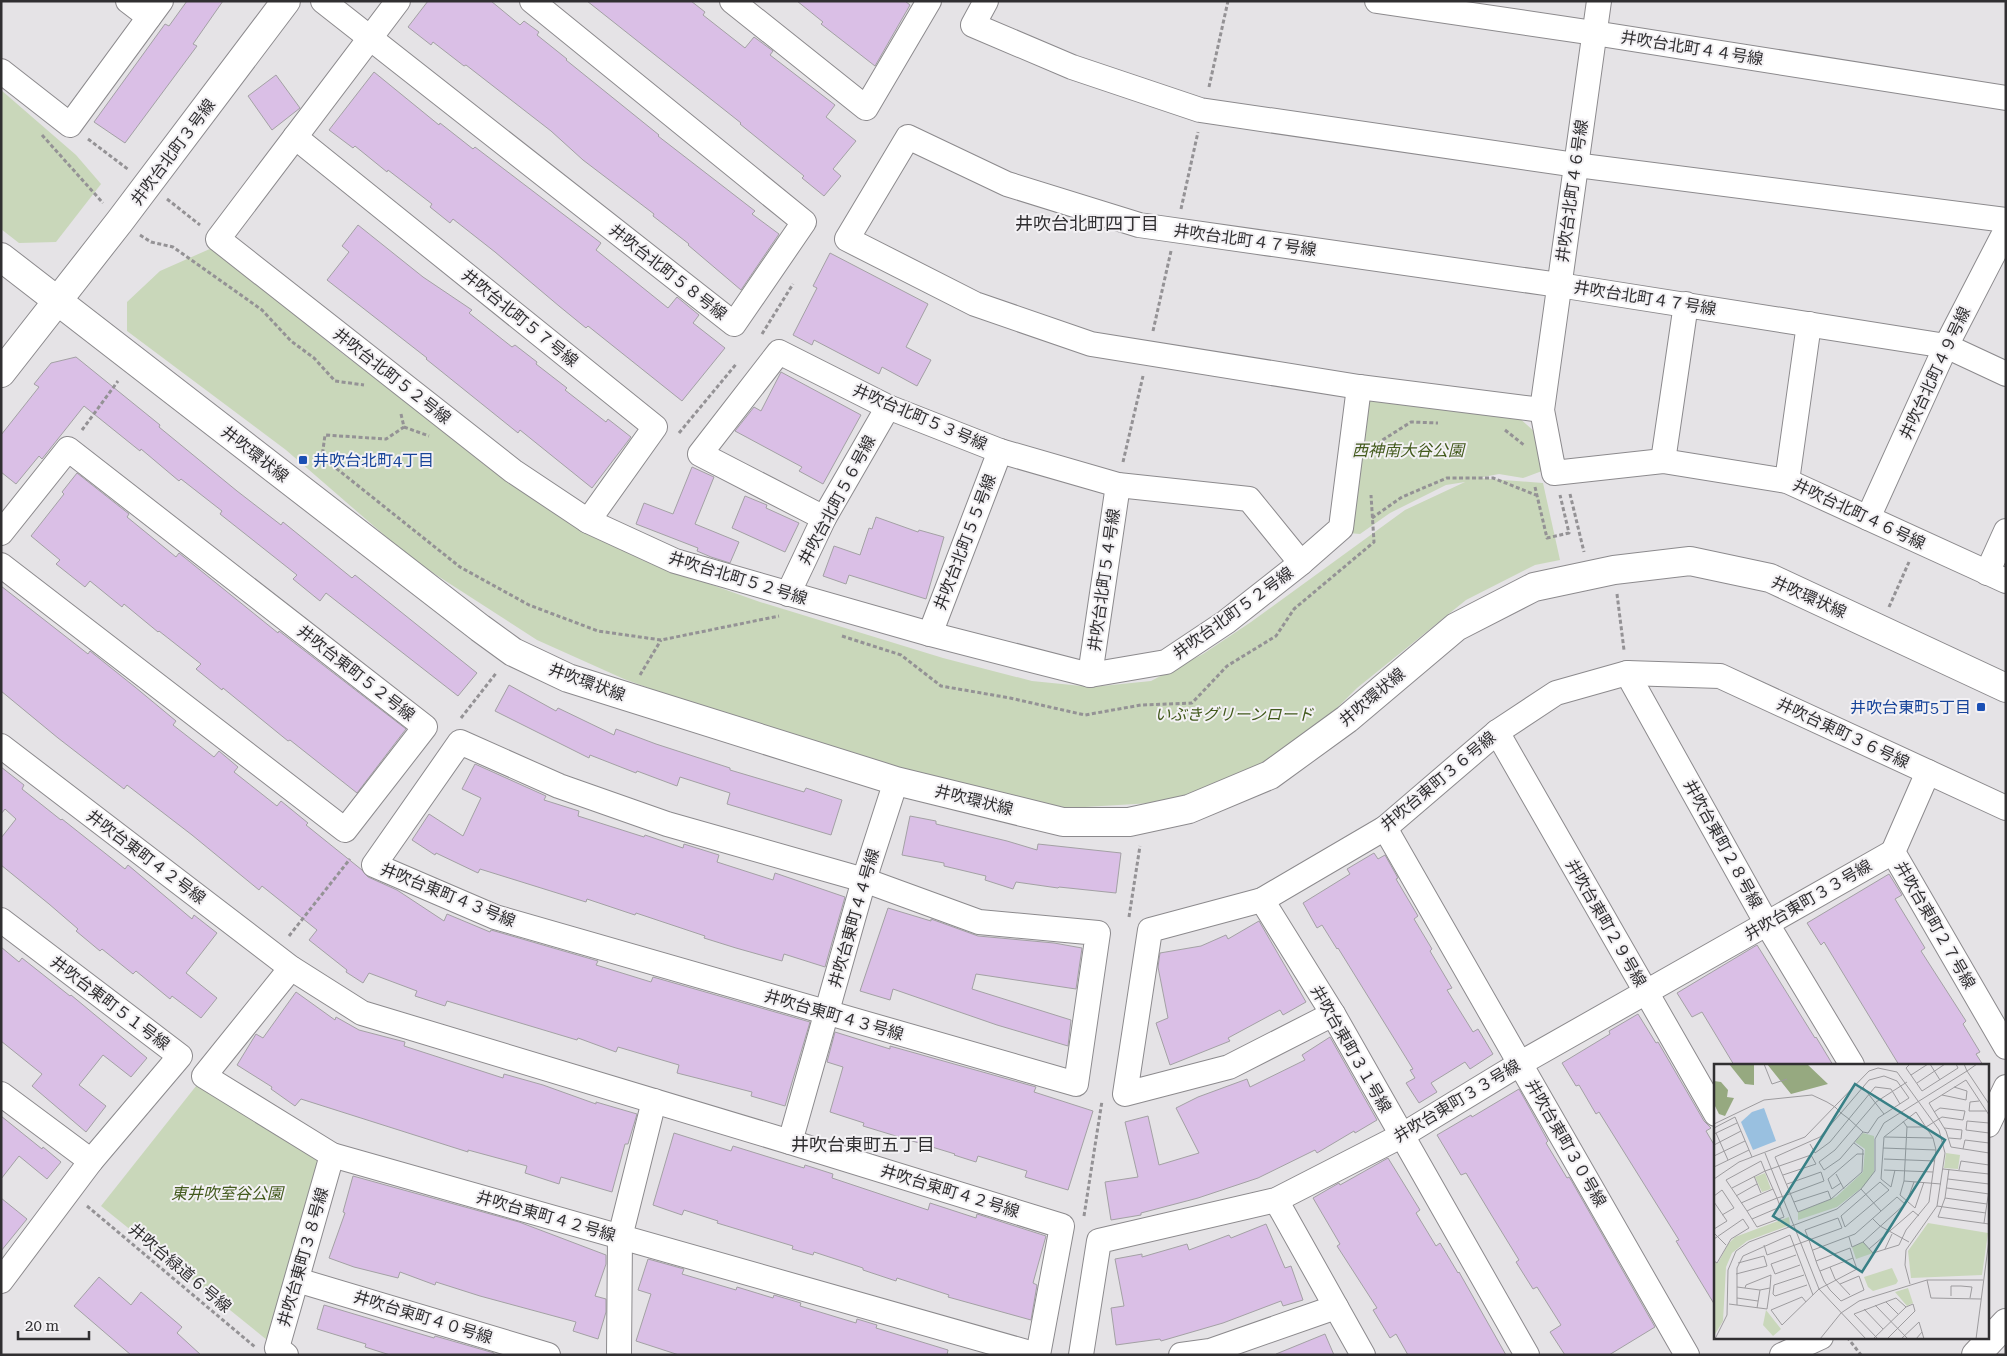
<svg xmlns="http://www.w3.org/2000/svg" width="2007" height="1356" font-family="'Roboto Serif','Noto Sans JP',serif">
<rect width="100%" height="100%" fill="#e5e3e6"/>
<g fill="#c9d7ba">
<path d="M1 90 76 155 101 184 56 242 19 243 1 229Z"/>
<path d="M212 248 343 354 499 470 642 560 760 602 943 658 1032 681 1092 687 1151 681 1203 654 1251 622 1405 510 1465 482 1446 485 1390 513 1360 534 1348 533 1366 394 1518 417 1536 433 1542 471 1523 478 1499 474 1478 478 1543 483 1560 560 1535 565 1466 600 1357 688 1270 775 1169 802 1068 808 947 785 775 734 624 679 537 640 413 560 286 450 127 331V302L160 271Z"/>
<path d="M204 1076 332 1155 277 1348 101 1206Z"/>
</g>
<g fill="#dabfe6" stroke="#a3a1a4">
<path d="M187 1H223L193 44 197 46 125 143 94 122 165 24 169 26Z"/>
<path d="M428 1H491L520 25 524 21 539 32 537 35 567 59 566 60 659 135 658 136 755 211 752 214 779 234 741 290 688 245 689 244 653 216 654 214 583 160 551 131 466 65 464 66 433 42 431 45 408 27Z"/>
<path d="M587 1H691L705 12 703 15 745 48 754 37 773 51 770 55 835 105 826 117 856 141 833 169 841 176 824 196 802 178 804 176 740 124 741 123Z"/>
<path d="M797 1H905L910 5 875 66 821 24 823 22Z"/>
<path d="M374 72 439 125 440 123 473 149 475 147 601 243 596 250 668 308 677 297 699 315 693 323 725 348 682 401 588 326 586 328 559 306 495 252 453 219 450 223 430 207 432 204 388 170 387 172 355 146 353 148 329 130Z"/>
<path d="M276 75 300 108 272 130 248 96Z"/>
<path d="M358 225 423 277 472 310 469 313 512 347 515 345 537 362 536 364 567 388 565 390 606 422 608 419 631 437 592 488 520 430 518 433 426 359 427 358 327 280 349 252 342 246Z"/>
<path d="M830 253 928 304 906 347 931 360 917 386 882 367 879 374 814 340 812 345 793 335 817 288 813 286Z"/>
<path d="M76 357 160 425 159 427 237 491 281 525 283 522 352 578 355 575 477 673 458 696 326 593 320 601 293 579 297 575 220 514 222 511 181 479 179 481 141 449 140 451 84 406 42 459 39 456 16 484 1 472V435L39 387 34 384 51 363Z"/>
<path d="M781 372 861 415 823 484 799 471 802 467 735 431 754 407 761 411Z"/>
<path d="M692 467 714 477 695 524 739 542 730 563 711 557 697 551 698 548 636 524 644 503 673 514Z"/>
<path d="M77 473 129 514 127 517 176 557 179 553 278 633 279 631 406 729 357 793 290 740 288 741 223 688 222 690 196 669 201 664 159 631 158 632 124 604 122 607 90 581 85 587 56 564 60 560 31 536 64 494 62 492Z"/>
<path d="M745 496 767 505 766 508 799 523 785 552 732 528Z"/>
<path d="M876 517 918 532 919 530 944 537 926 599 849 575 846 584 823 576 834 546 860 555 869 528 872 529Z"/>
<path d="M1 586 88 654 90 651 135 687 176 721 173 725 214 757 219 751 238 767 234 772 277 806 281 801 308 823 306 825 362 870 368 877 397 890 444 921 447 914 490 932 491 930 598 961 596 965 651 982 653 977 810 1022 785 1106 751 1096 752 1092 677 1073 679 1065 618 1047 616 1052 578 1038 577 1040 447 1001 445 1006 415 996 417 991 369 973 363 983 346 972 347 970 309 940 317 930 262 886 259 890 192 835 127 785 124 789 58 738 1 691Z"/>
<path d="M509 685 556 711 558 708 614 735 616 729 656 744 730 768V770L804 792 806 788 842 800 831 835 727 804 730 793 680 777 677 786 637 771 636 773 590 755 589 758 495 711Z"/>
<path d="M475 764 546 796 544 800 579 811 578 816 644 837 645 835 683 848 684 844 719 855 717 862 773 880 775 873 845 897 825 967 784 954 782 961 736 948 704 938 705 936 636 913 635 915 587 899 586 902 480 869 478 873 436 853 435 855 412 840 429 814 463 836 481 798 462 789Z"/>
<path d="M1 767 24 785 22 789 61 820 62 819 125 869 128 865 192 919 194 915 217 933 186 973 217 998 201 1018 172 996 170 999 136 971 133 974 102 949 100 951 76 931 78 929 49 904 1 865V838L16 819 5 809 1 814Z"/>
<path d="M910 816 936 821V824L1007 841 1037 850 1038 844 1121 853 1116 893 1059 887 1058 888 1016 882 1013 889 985 880 986 876 944 866V863L902 855Z"/>
<path d="M1374 853 1378 859 1385 855 1398 878 1396 879 1418 916 1414 919 1432 949 1430 951 1452 988 1447 990 1473 1032 1478 1029 1493 1054 1470 1069 1465 1062 1431 1083 1437 1092 1419 1103 1406 1083 1415 1078 1410 1070 1413 1069 1338 948 1337 949 1322 925 1317 928 1303 903 1350 874 1347 869Z"/>
<path d="M1889 874 1902 895 1895 899 1925 948 1921 951 1966 1021 1963 1024 1980 1052 1976 1054 1983 1065H1899L1824 942 1821 945 1807 923Z"/>
<path d="M888 908 931 921V919L978 936 1054 943 1082 948 1076 989 976 974 972 989 1071 1020 1068 1046 997 1025 893 989 890 1000 860 991Z"/>
<path d="M1259 921 1306 1002 1283 1015 1280 1010 1228 1038 1230 1041 1170 1065 1156 1023 1168 1018 1158 967 1160 953 1201 946 1226 935 1228 939Z"/>
<path d="M1757 945 1815 1038 1816 1037 1833 1065H1734L1702 1012 1692 1017 1677 993Z"/>
<path d="M1 947 19 962 22 958 70 996 71 995 147 1058 131 1077 103 1055 79 1085 106 1106 86 1132 32 1086 42 1074 1 1041Z"/>
<path d="M296 992 335 1020 336 1017 359 1030 405 1042 404 1046 503 1078 504 1074 543 1085 596 1104V1102L637 1114 628 1144H625L612 1192 561 1177 559 1184 525 1173 527 1166 468 1150V1152L301 1099 295 1106 271 1089 272 1087 237 1065 256 1034 263 1038Z"/>
<path d="M1638 1014 1656 1043 1658 1042 1704 1121 1711 1128 1706 1131 1716 1148V1307L1676 1241 1679 1240 1599 1112 1596 1114 1579 1085 1576 1086 1562 1063 1610 1034 1609 1031Z"/>
<path d="M835 1032 890 1049V1046L1036 1087 1034 1092 1093 1111 1068 1190 1025 1177 1027 1171 978 1156 976 1162 954 1155 955 1154 863 1126 864 1123 830 1112 843 1067 827 1062Z"/>
<path d="M1330 1037 1377 1120 1355 1133 1354 1131 1317 1153 1315 1150 1258 1178 1198 1198 1141 1213V1215L1111 1220 1105 1182 1138 1177 1125 1122 1148 1116 1159 1165 1199 1153 1176 1108 1198 1097 1247 1079 1250 1087 1305 1060 1302 1055Z"/>
<path d="M1519 1089 1548 1141 1546 1143 1567 1178 1569 1177 1571 1180 1655 1327 1609 1355H1565L1550 1332 1561 1325 1537 1287 1533 1289 1516 1262 1519 1260 1492 1216 1466 1173 1461 1175 1437 1135 1471 1115 1472 1117Z"/>
<path d="M1 1116 42 1149 43 1147 61 1162 47 1179 19 1156 1 1179Z"/>
<path d="M674 1133 731 1151 733 1146 804 1168 805 1165 833 1174 832 1178 928 1210 930 1203 976 1218 977 1214 1046 1236 1033 1283 1037 1285 1031 1320 948 1297 949 1295 897 1278 896 1281 863 1270V1268L814 1252 813 1255 792 1249 793 1246 717 1223 718 1221 684 1210 682 1215 653 1205Z"/>
<path d="M1388 1158 1420 1210 1416 1213 1436 1246 1440 1243 1458 1273 1459 1272 1506 1355H1408L1396 1334 1390 1338 1373 1310 1377 1308 1337 1246 1340 1244 1313 1198 1339 1183 1340 1185Z"/>
<path d="M353 1176 519 1222 606 1255V1264L595 1296 606 1299V1312L598 1339 573 1331 576 1322 480 1296 436 1282 435 1285 400 1272 398 1278 354 1267 329 1258 345 1213 343 1212Z"/>
<path d="M1 1198 27 1219 1 1251Z"/>
<path d="M1266 1224 1285 1268 1291 1266 1303 1300 1283 1306 1281 1301 1223 1323 1161 1341 1160 1339 1116 1345 1111 1308 1124 1306 1115 1259 1142 1254V1257L1187 1244 1189 1250 1229 1235 1231 1238Z"/>
<path d="M648 1259 684 1269 682 1274 736 1290 737 1287 773 1298 774 1295 801 1303 800 1306 856 1323 857 1319 877 1325 876 1328 948 1350 947 1355H679L636 1341 651 1294 638 1290Z"/>
<path d="M99 1277 131 1305 141 1292 182 1327 177 1333 201 1355H131L74 1306Z"/>
<path d="M324 1305 434 1338 435 1336 494 1353V1355H390L365 1347 366 1344 317 1329Z"/>
<path d="M1325 1334 1334 1355H1276V1354Z"/>
</g>
<g fill="none" stroke-linecap="round" stroke-linejoin="round">
<g stroke="#8c8a8d" stroke-width="26">
<g id="minor">
<path d="M128 1 149 17"/>
<path d="M323 1 734 324 804 222 532 1"/>
<path d="M398 1 218 239 513 471 588 521 675 561 930 634 1090 675 1166 662 1226 622 1301 563 1341 528 1359 387"/>
<path d="M732 1 866 108 929 1"/>
<path d="M986 1 973 25 1072 67 1200 110 1576 165 2006 220"/>
<path d="M1377 1 1594 33 2006 98"/>
<path d="M1599 1 1542 410 1554 473 1663 461 1787 481 2006 581"/>
<path d="M1 71 70 125 161 1"/>
<path d="M295 137 655 427 588 521"/>
<path d="M1542 410 1359 387 1091 344 975 304 847 239 908 137 1007 184 1139 225 1559 285 1946 346 2006 374"/>
<path d="M1663 461 1686 304"/>
<path d="M1787 481 1809 324"/>
<path d="M824 518 700 454 779 352 888 407 1000 451 1118 485 1249 499 1301 563"/>
<path d="M1868 518 1946 346 2006 230"/>
<path d="M1 533 68 449 425 727 345 830 1 565"/>
<path d="M1987 573 2006 531"/>
<path d="M788 594 824 518 888 407"/>
<path d="M930 634 1000 451"/>
<path d="M1627 673 1767 924 1852 1065"/>
<path d="M1090 675 1118 485"/>
<path d="M1497 732 1716 1114"/>
<path d="M460 742 559 786 667 824 864 880 979 922 1098 933 1076 1084 495 917 374 865Z"/>
<path d="M1 746 291 968 362 1013 790 1142 1062 1226 1038 1355"/>
<path d="M1928 772 1893 852 2006 1047"/>
<path d="M1385 828 1687 1355"/>
<path d="M1262 900 1333 1014 1527 1355"/>
<path d="M1 920 180 1056 91 1161"/>
<path d="M291 968 204 1076 332 1155 1037 1355"/>
<path d="M1333 1014 1229 1067 1125 1094 1150 930 1262 900 1385 828 1497 732 1556 693 1627 673 1720 676 2006 808"/>
<path d="M1 1094 91 1161 1 1281"/>
<path d="M1988 1125 2006 1087"/>
<path d="M790 1142 864 880 896 781"/>
<path d="M1276 1200 1363 1355"/>
<path d="M297 1280 548 1355"/>
<path d="M286 1355 277 1348 332 1155"/>
<path d="M619 1355 620 1237 654 1101"/>
<path d="M1081 1355 1099 1241 1276 1200 1401 1136 1521 1063 1893 852"/>
<path d="M1181 1355 1210 1351 1336 1307"/>
<path d="M1782 1355 1821 1337"/>
</g>
</g>
<g stroke="#8c8a8d" stroke-width="30">
<g id="tertiary">
<path d="M1 257 480 628 513 652 568 678 896 781 1063 822H1129L1189 809 1270 775 1347 719 1456 627 1534 587 1614 570 1690 561 1770 578 2006 688"/>
<path d="M1 373 120 221 286 1"/>
<path d="M1976 1355 2006 1323"/>
</g>
</g>
<g stroke="#949295" stroke-width="3" stroke-dasharray="4 2.5" stroke-linecap="butt">
<path d="M1209 87 1228 1"/>
<path d="M42 135 103 203"/>
<path d="M88 139 129 170"/>
<path d="M167 199 200 225"/>
<path d="M1181 209 1198 132"/>
<path d="M140 235 151 242 173 247 262 310 291 341 314 358 335 381 364 385"/>
<path d="M1153 331 1171 251"/>
<path d="M762 334 793 284"/>
<path d="M401 414 404 427 386 439 325 435 322 457 460 567 529 605 598 631 661 640 779 616"/>
<path d="M404 427 429 436"/>
<path d="M82 430 118 381"/>
<path d="M1505 430 1524 445"/>
<path d="M679 433 737 363"/>
<path d="M1376 451 1381 441 1411 422 1438 423"/>
<path d="M1123 462 1143 376"/>
<path d="M1535 487 1547 538 1569 533 1560 495"/>
<path d="M1570 494 1584 552"/>
<path d="M1372 518 1402 497 1447 478H1493L1536 495"/>
<path d="M1617 594 1624 650"/>
<path d="M1889 607 1909 562"/>
<path d="M842 636 901 655 941 686 1010 698 1085 715 1141 705 1192 703 1227 666 1276 636 1294 609 1374 542 1371 495"/>
<path d="M640 675 661 640"/>
<path d="M461 718 497 672"/>
<path d="M1129 917 1140 846"/>
<path d="M289 936 350 859"/>
<path d="M87 1206 255 1347"/>
<path d="M1084 1216 1102 1101"/>
<path d="M1847 1337 1861 1355"/>
</g>
<use href="#minor" stroke="#fff" stroke-width="24"/>
<use href="#tertiary" stroke="#fff" stroke-width="28"/>
</g>
<g fill="#1a4fb4" stroke="#f3f1f4" stroke-width="2">
<rect x="298" y="455" width="10" height="10" rx="2.5"/>
<rect x="1976" y="702" width="10" height="10" rx="2.5"/>
</g>
<g text-anchor="middle" dominant-baseline="central" stroke-width="4" stroke-linejoin="round" paint-order="stroke">
<g font-size="16" fill="#302f31" stroke="#f3f1f4">
<text transform="translate(1692 48) rotate(9)">井吹台北町４４号線</text>
<text transform="translate(173 152) rotate(-53)">井吹台北町３号線</text>
<text transform="translate(1572 191) rotate(-82)">井吹台北町４６号線</text>
<text transform="translate(1245 240) rotate(8)">井吹台北町４７号線</text>
<text transform="translate(668 272) rotate(38)">井吹台北町５８号線</text>
<text transform="translate(1645 298) rotate(9)">井吹台北町４７号線</text>
<text transform="translate(520 318) rotate(39)">井吹台北町５７号線</text>
<text transform="translate(1935 373) rotate(-65)">井吹台北町４９号線</text>
<text transform="translate(392 376) rotate(38)">井吹台北町５２号線</text>
<text transform="translate(920 417) rotate(23)">井吹台北町５３号線</text>
<text transform="translate(255 454) rotate(38)">井吹環状線</text>
<text transform="translate(837 500) rotate(-62)">井吹台北町５６号線</text>
<text transform="translate(1859 514) rotate(25)">井吹台北町４６号線</text>
<text transform="translate(965 542) rotate(-69)">井吹台北町５５号線</text>
<text transform="translate(738 578) rotate(17)">井吹台北町５２号線</text>
<text transform="translate(1104 580) rotate(-82)">井吹台北町５４号線</text>
<text transform="translate(1809 597) rotate(24)">井吹環状線</text>
<text transform="translate(1233 613) rotate(-36)">井吹台北町５２号線</text>
<text transform="translate(356 673) rotate(38)">井吹台東町５２号線</text>
<text transform="translate(587 682) rotate(20)">井吹環状線</text>
<text transform="translate(1372 697) rotate(-40)">井吹環状線</text>
<text transform="translate(1843 733) rotate(25)">井吹台東町３６号線</text>
<text transform="translate(1438 781) rotate(-40)">井吹台東町３６号線</text>
<text transform="translate(974 800) rotate(14)">井吹環状線</text>
<text transform="translate(1723 844) rotate(61)">井吹台東町２８号線</text>
<text transform="translate(146 857) rotate(37)">井吹台東町４２号線</text>
<text transform="translate(448 895) rotate(22)">井吹台東町４３号線</text>
<text transform="translate(1808 900) rotate(-30)">井吹台東町３３号線</text>
<text transform="translate(854 918) rotate(-74)">井吹台東町４４号線</text>
<text transform="translate(1606 923) rotate(60)">井吹台東町２９号線</text>
<text transform="translate(1935 925) rotate(60)">井吹台東町２７号線</text>
<text transform="translate(110 1003) rotate(37)">井吹台東町５１号線</text>
<text transform="translate(834 1015) rotate(16)">井吹台東町４３号線</text>
<text transform="translate(1351 1049) rotate(60)">井吹台東町３１号線</text>
<text transform="translate(1457 1101) rotate(-31)">井吹台東町３３号線</text>
<text transform="translate(1566 1143) rotate(60)">井吹台東町３０号線</text>
<text transform="translate(950 1191) rotate(17)">井吹台東町４２号線</text>
<text transform="translate(546 1216) rotate(16)">井吹台東町４２号線</text>
<text transform="translate(303 1257) rotate(-74)">井吹台東町３８号線</text>
<text transform="translate(180 1268) rotate(40)">井吹台緑道６号線</text>
<text transform="translate(423 1317) rotate(17)">井吹台東町４０号線</text>
</g>
<g font-size="16" font-style="italic" fill="#435a1d" stroke="#f3f1f4">
<text x="1408" y="450">西神南大谷公園</text>
<text x="1234" y="714">いぶきグリーンロード</text>
<text x="227" y="1193">東井吹室谷公園</text>
</g>
<g font-size="16" fill="#164399" stroke="#f3f1f4" text-anchor="start">
<text x="313" y="460">井吹台北町4丁目</text>
<text x="1971" y="707" text-anchor="end">井吹台東町5丁目</text>
</g>
<g font-size="18" fill="#302f31" stroke="#f3f1f4">
<text x="1087" y="223">井吹台北町四丁目</text>
<text x="863" y="1144">井吹台東町五丁目</text>
</g>
</g>
<g transform="translate(1714 1064)">
<rect width="275" height="275" fill="#e5e3e6"/>
<path d="M15 0H40V21L31 20ZM53 0H93L114 20 77 30ZM0 17 7 18 14 26 13 33 20 34 11 52 5 50 0 40Z" fill="#96a980"/>
<path d="M149 69 160 72V108L150 122 123 143 84 156V148L122 133 149 108 151 85 141 78ZM232 89 246 91 244 105 230 104ZM51 109 57 125 48 128 41 113ZM75 153 76 161 33 177 18 189 12 203 9 257 0 272V197L4 199 14 180 21 173ZM214 159 274 169 268 211 197 214 194 187ZM149 178 159 189 142 195 138 183ZM178 204 184 217 182 220 159 227 154 223 150 213ZM194 224 199 239 193 242 181 228ZM52 246 67 265 59 272 49 261Z" fill="#c9d7ba"/>
<path d="M50 44 62 77 39 86 27 58 38 48Z" fill="#99c0e0"/>
<path fill="none" stroke="#9d9b9e" stroke-width="1" d="M50 0 58 20 73 15M196 0 192 4 208 27 244 4 242 0M216 0 226 16M250 0 253 7 263 0M197 11 214 0M203 19 231 0M149 23 170 50M228 31 252 36 253 27 240 23M265 37 256 38 255 47H273M275 51 252 16 215 39 232 67 237 83 275 89M189 57 193 63H212L228 53 249 56 251 47 226 44 220 48M275 59 253 57 252 66 275 69M0 60 50 36 98 31 113 38 121 43 127 49 135 55 149 68 154 69 164 54 195 34 183 17 170 12 155 16 127 49 106 73 61 93 84 148 117 135 148 108 149 86 140 79M193 63 190 117 186 131 201 144 210 118M0 64 21 53 38 93M230 64 248 66 247 75 235 74M149 68 126 95 110 106 105 98 121 86 162 38 193 18M2 69 14 96M0 70 23 59M171 73 219 74M96 80 101 89 116 78 161 23 177 25 186 40M0 81 27 67M169 84 222 86M249 85 251 76 275 79M51 89 105 225 152 275M0 92 31 77M170 95 221 97M0 103 35 86M229 105 275 110M235 105 231 134 224 153 275 160M170 106 219 108M245 106 247 97 275 101M122 110 130 125M69 111 102 100 97 91 51 107 63 134 70 153 43 163 33 147 41 143 63 134 70 132 110 117 107 108 73 120M40 112 47 129M0 115 25 98 91 73 155 7 164 4 183 8 225 66 231 89 223 142 192 186 191 201 196 220M234 115 275 120M190 117 227 120M166 118 175 126 131 163 127 152ZM127 119 118 125 114 115 143 90H150M18 124 51 107 47 97 12 116 33 147M233 124 275 130M147 125 167 147M0 132 8 126 20 144 8 151M22 132 43 120M231 134 273 140M193 137 200 118M0 138 13 157 0 165M80 138 114 127 117 135M27 139 59 125M223 142 272 149M158 154 166 162 195 178M38 155 66 143M270 159 275 126M0 169 12 181M0 175 29 155 35 164 17 175 3 199 0 197M149 178 159 189 185 181 192 166 215 138 222 86 219 74 202 48 170 73 167 115 177 123 181 106M50 181 53 191 95 176 128 164 124 154 91 166 95 176 103 200 110 217 116 226 127 237 150 226 145 212 126 220M155 185 199 147 205 152M171 185 178 170M99 186 141 170 183 133 191 140 149 178 138 183 135 173M82 191 57 200 61 210 86 201M102 197 136 184 139 194M116 203 121 215 136 231M22 210 53 202 50 192 24 199M90 211 60 221 59 230 61 232 93 221M213 216 217 234 267 235M31 224 32 221 57 211 56 224M237 232V222H247L258 223 256 234M23 234 44 237M92 238 88 233 57 246 68 261 105 225 143 205 139 194 106 207M172 238 184 250M15 240 53 245 56 224 46 226 23 223M23 241V204L29 192 76 171 99 231M161 241 194 275M43 244 46 226M150 245 169 265M1 275 13 251 14 206 22 187 35 178 123 145 147 125 161 107V75L170 59 253 7 275 40M106 275 127 249 145 237 213 216H269M159 275 192 243 199 240 201 247 173 275M164 275 140 250 182 234 192 243M187 275 205 258 208 268M202 275 208 268 210 275M262 275 275 176"/>
<path fill="#388086" fill-opacity="0.15" stroke="#388086" stroke-width="2.5" d="M141 20 231 76 148 208 59 152Z"/>
<rect width="275" height="275" fill="none" stroke="#302f31" stroke-width="2.5"/>
</g>
<rect width="2007" height="1356" fill="none" stroke="#302f31" stroke-width="5"/>
<path d="M18 1331v8h71v-8" fill="none" stroke="#302f31" stroke-width="2.5"/>
<text x="25" y="1331" font-size="15" fill="#302f31" stroke="#f3f1f4" stroke-width="4" paint-order="stroke">20 m</text>
</svg>
